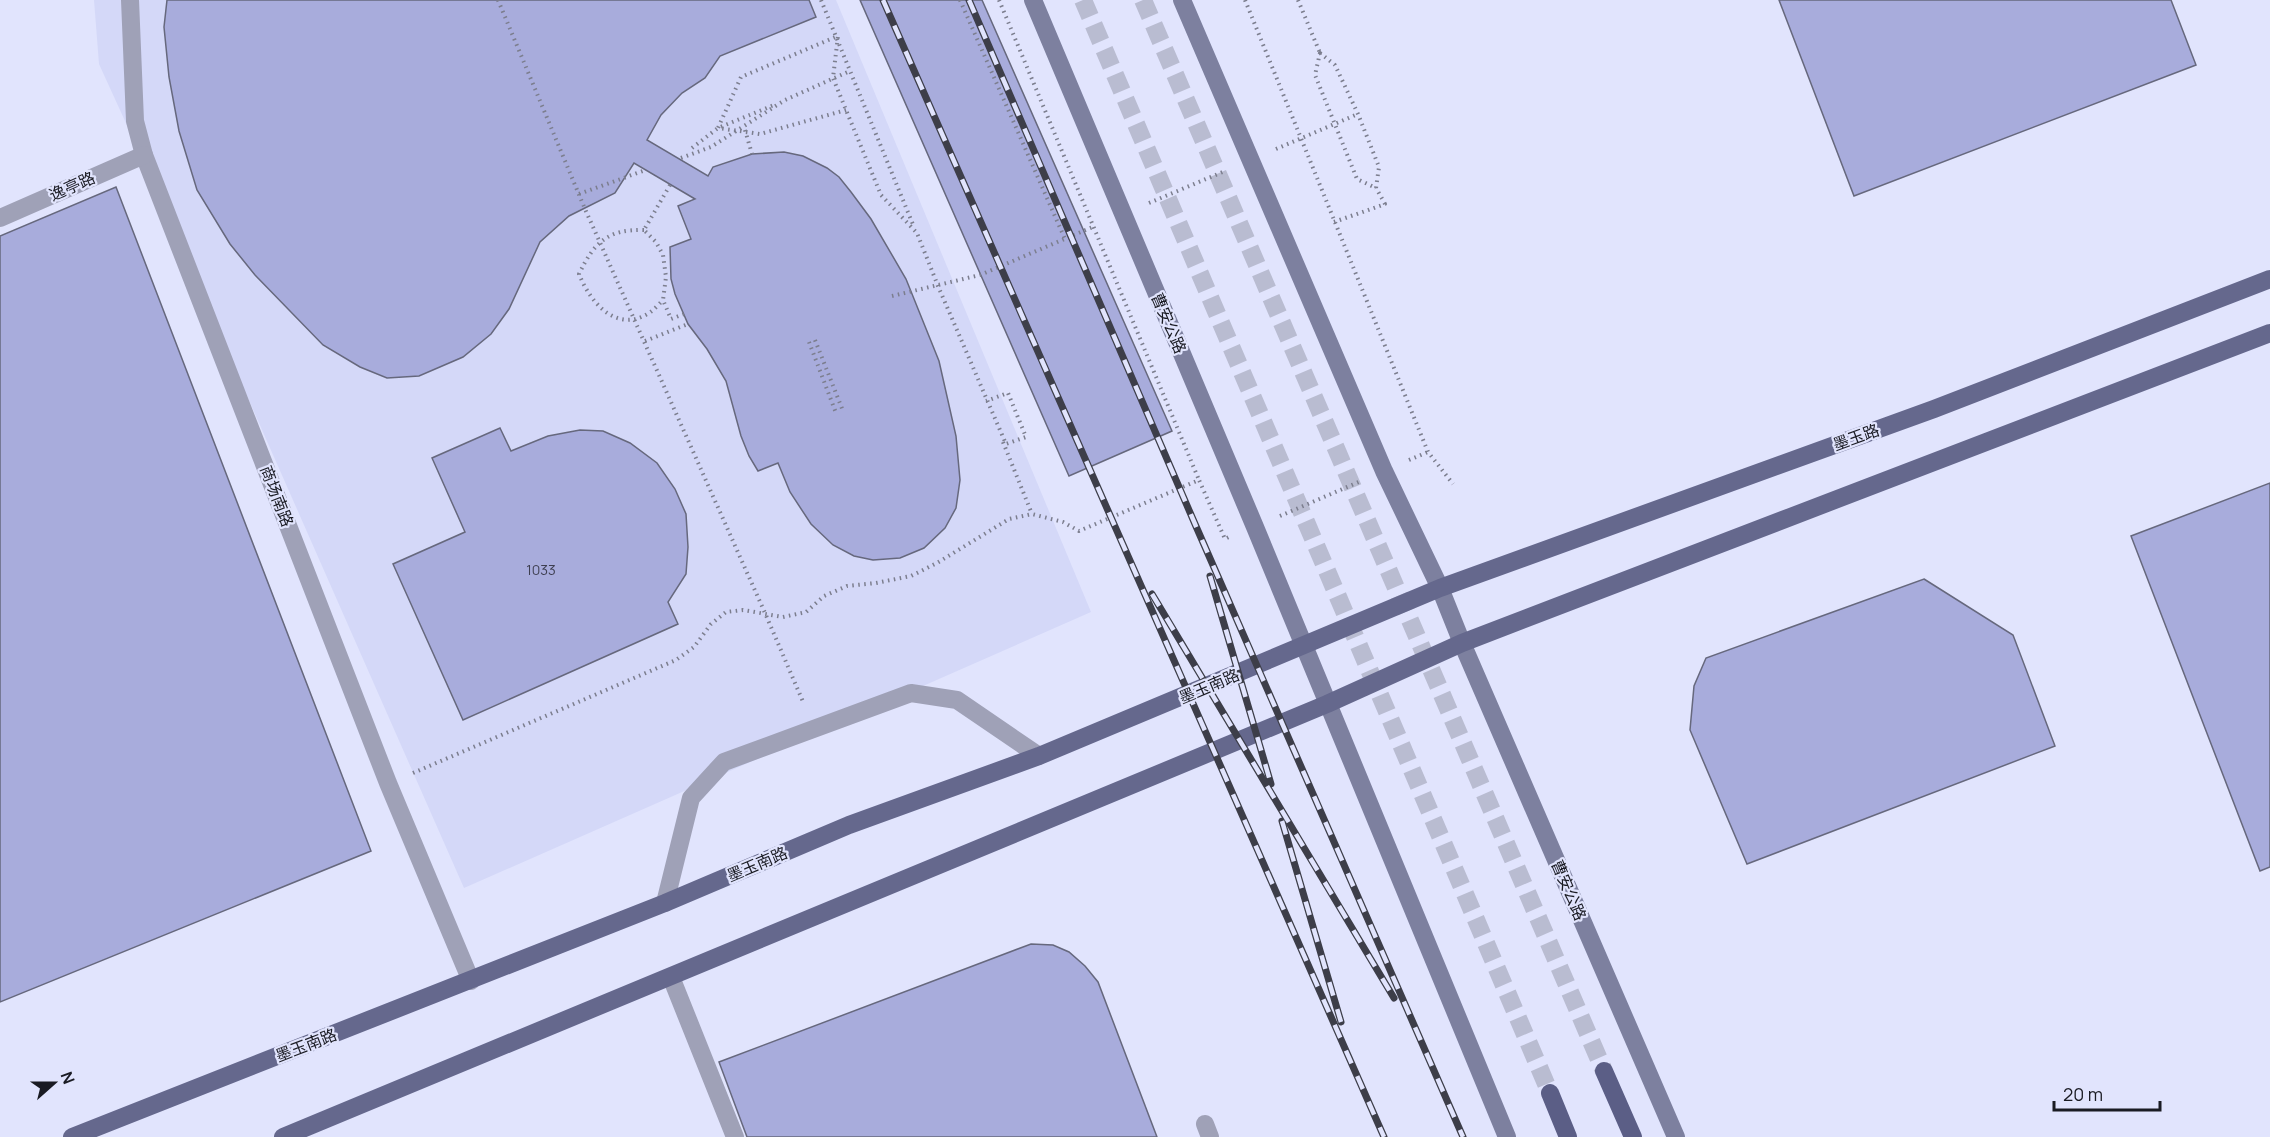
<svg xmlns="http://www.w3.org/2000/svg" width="2270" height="1137" font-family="Manrope,'Noto Sans SC',sans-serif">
<rect width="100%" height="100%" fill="#e1e4fd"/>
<path fill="#d4d8f8" d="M94 0H836L1091 612 464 888 151 178 99 64Z"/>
<g fill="#a8acdc" stroke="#66687d" stroke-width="1.5">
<path d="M167 0H809L816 17 720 56 705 78 682 93 661 115 647 140 708 176 713 167 752 154 784 152 803 156 827 168 839 177 851 192 871 219 906 279 939 361 956 436 960 480 956 508 945 528 924 548 900 558 873 560 854 556 833 545 811 524 790 492 778 463 758 471 749 456 741 436 726 381 707 349 688 324 675 294 671 279 670 247 691 239 678 206 695 199 634 163 615 193 569 216 540 242 509 309 491 334 463 357 419 376 387 378 360 367 323 345 255 275 230 244 197 190 179 131 169 77 164 27Z"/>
<path d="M860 0H982L1172 431 1069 476Z"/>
<path d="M1779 0H2171L2196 65 1854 196Z"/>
<path d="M116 187 371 851 0 1002V236Z"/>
<path d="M500 428 511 451 548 436 580 430 603 431 630 443 657 463 675 489 686 514 688 547 686 574 668 602 678 624 463 720 393 564 465 532 432 458Z"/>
<path d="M2270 483V867L2260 871 2131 536Z"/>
<path d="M1924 579 2013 635 2055 746 1747 864 1690 730 1694 686 1706 658Z"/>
<path d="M1031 944 1053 945 1069 952 1085 966 1098 982 1157 1137H747L719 1062Z"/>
</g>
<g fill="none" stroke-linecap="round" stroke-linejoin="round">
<g stroke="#b9bcd1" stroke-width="18" stroke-dasharray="18 9" stroke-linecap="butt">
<path d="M1083 0 1550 1093"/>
<path d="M1143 0 1604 1071"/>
</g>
<g stroke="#7c7e8e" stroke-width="4" stroke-dasharray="1.5 4.5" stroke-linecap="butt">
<path d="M498 0 585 209 765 613 804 704"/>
<path d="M821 0 914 227"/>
<path d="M960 0 1065 239"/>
<path d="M999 0 1199 480"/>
<path d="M1245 0 1428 452 1453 484"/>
<path d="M1298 0 1320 53"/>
<path d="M1320 53 1335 65 1358 114 1379 167 1376 188 1357 179 1315 75Z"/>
<path d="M846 110 760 134 718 128 741 77 838 36 833 78 846 110 881 195 917 233 938 286 1006 444 1026 437 1008 393 986 401"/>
<path d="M745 130 752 154"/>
<path d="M692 148 718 128 774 105"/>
<path d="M1276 149 1358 114"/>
<path d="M681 158 711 147 785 100 850 71"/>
<path d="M670 185 644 230 656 242 663 255 666 277 663 300 671 319 684 314"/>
<path d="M579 194 643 171"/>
<path d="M1149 203 1225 171"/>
<path d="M1334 222 1385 204 1376 188"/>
<path d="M644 230C607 229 594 243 579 274 590 302 616 334 649 313 654 310 659 304 663 300"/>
<path d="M892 296 980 275 1095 226"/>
<path d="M815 340 843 411"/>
<path d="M645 341 688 324"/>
<path d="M809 342 836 413"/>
<path d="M1003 442 1032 514"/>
<path d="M1409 460 1428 452"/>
<path d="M1280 516 1361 481"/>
<path d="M413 773 676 660 694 647 711 624 726 612 743 610 783 617 806 612 824 596 847 586 876 583 911 576 937 563 1009 519 1032 514 1063 522 1079 531 1199 480 1225 539 1231 536"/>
</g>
<g stroke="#9fa1b7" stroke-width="18">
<path d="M665 903 691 798 724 762 911 693 957 700 1039 756"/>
<path d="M671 977 735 1137"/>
<path d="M1205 1124 1210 1137"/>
</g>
<g stroke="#9fa1b7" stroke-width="18">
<path d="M130 0 135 121 144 155 388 783 471 981"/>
<path d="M0 218 144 155"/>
</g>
<g stroke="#7d809f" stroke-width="18">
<path d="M1033 0 1255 527 1507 1137"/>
<path d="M1182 0 1384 471 1440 588 1462 643 1676 1137"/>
</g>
<g stroke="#65688d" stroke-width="18">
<path d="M72 1137 665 903 849 825 1039 756 1440 588 1934 409 2270 279"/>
<path d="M283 1137 1327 704 1462 643 2270 333"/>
</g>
<g stroke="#5b5e86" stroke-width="18">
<path d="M1604 1071 1633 1137"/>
<path d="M1550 1093 1568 1137"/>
</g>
<g stroke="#3d3e49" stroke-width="7">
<g id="rail">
<path d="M883 0 1384 1137"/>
<path d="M969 0 1195 524 1463 1137"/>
<path d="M1210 576 1271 784"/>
<path d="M1152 594 1394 998"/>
<path d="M1282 821 1341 1022"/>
</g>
</g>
<use href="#rail" stroke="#e1e4fd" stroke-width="4.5" stroke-dasharray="14" stroke-linecap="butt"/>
</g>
<g text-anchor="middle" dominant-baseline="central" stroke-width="4.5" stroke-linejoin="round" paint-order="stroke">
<g font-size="14" fill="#3e3f51">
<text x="541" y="569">1033</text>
</g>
<g font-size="16" fill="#1a1b23" stroke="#e1e4fd">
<text transform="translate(72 186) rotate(-24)">逸亭路</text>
<text transform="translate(1169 323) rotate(67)">曹安公路</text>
<text transform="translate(1856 437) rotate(-20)">墨玉路</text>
<text transform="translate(277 496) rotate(69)">商场南路</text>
<text transform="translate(1209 686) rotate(-23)">墨玉南路</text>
<text transform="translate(757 864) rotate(-23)">墨玉南路</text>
<text transform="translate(1569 890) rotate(67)">曹安公路</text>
<text transform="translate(306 1045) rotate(-21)">墨玉南路</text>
</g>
</g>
<g transform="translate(54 1083) rotate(69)" stroke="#e1e4fd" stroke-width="4.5" paint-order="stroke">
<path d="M0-4.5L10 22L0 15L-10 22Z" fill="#1a1b23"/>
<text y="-9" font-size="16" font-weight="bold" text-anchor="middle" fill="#1a1b23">N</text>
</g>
<path d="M2054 1101v9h106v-9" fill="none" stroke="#1a1b23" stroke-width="3"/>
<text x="2063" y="1101" font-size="18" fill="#1a1b23" stroke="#e1e4fd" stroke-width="4.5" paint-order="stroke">20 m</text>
</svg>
